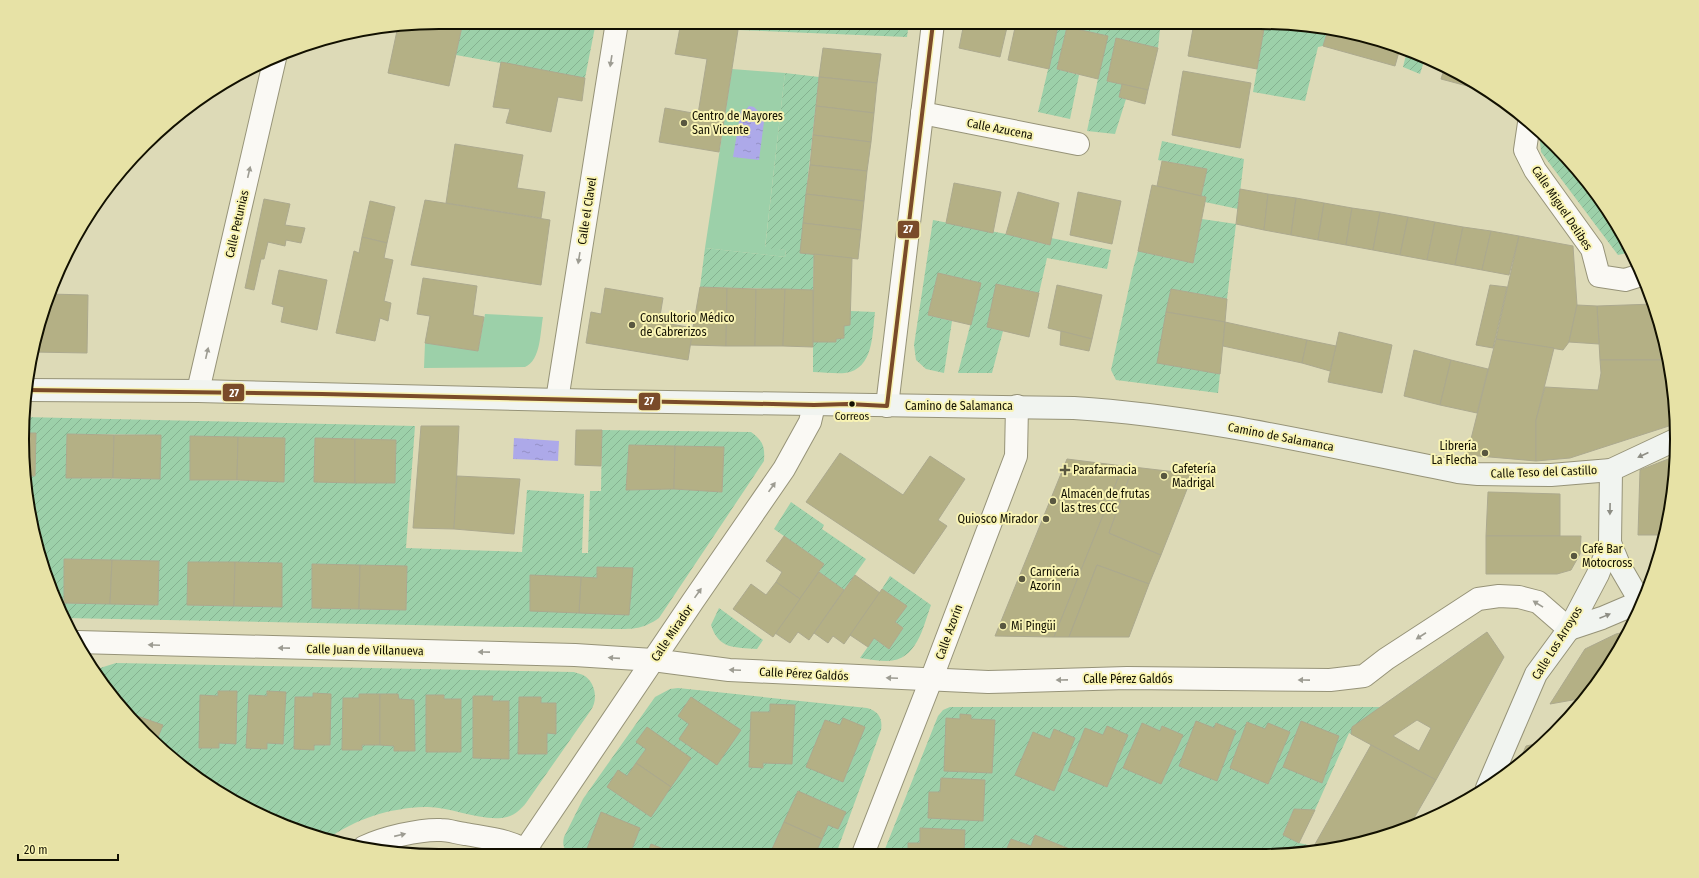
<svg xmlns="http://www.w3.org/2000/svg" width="1699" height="878" font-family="'Fira Sans Condensed',sans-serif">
<defs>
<pattern id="garden-furrows" width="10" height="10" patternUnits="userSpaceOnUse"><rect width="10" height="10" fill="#9cd0a9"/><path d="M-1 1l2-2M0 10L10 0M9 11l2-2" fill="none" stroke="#85b290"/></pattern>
<pattern id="water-ripples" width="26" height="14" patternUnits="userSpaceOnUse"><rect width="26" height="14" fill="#ada9e9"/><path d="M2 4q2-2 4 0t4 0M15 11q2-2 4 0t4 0" fill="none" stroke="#9490c6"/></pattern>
</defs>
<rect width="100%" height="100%" fill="#dddab7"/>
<g fill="#9cd0a9">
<path d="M732 69 785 73 765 247 785 250 786 257 705 248Z"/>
<path d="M485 314 543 317C540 333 541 360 525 367L424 368 425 343 478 351Z"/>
</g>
<g fill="url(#garden-furrows)" fill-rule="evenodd">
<path d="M463 22H596L585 78 456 55Z"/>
<path d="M739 22H909L907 37 738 30Z"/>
<path d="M1042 23H1147V25L1160 29 1158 48 1116 39 1107 81 1122 84 1119 97 1126 99 1115 134 1087 131 1107 36 1067 27 1057 69 1079 75 1070 119 1038 112 1058 27Z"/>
<path d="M1265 23H1287L1328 30 1323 46 1318 47 1305 101 1253 92Z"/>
<path d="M1407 51 1425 58 1420 74 1403 67Z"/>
<path d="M785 73 819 77 806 194 814 254 813 290 700 287 705 248 786 257 785 250 765 248Z"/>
<path d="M1543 135 1574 164 1621 231 1631 252 1618 255 1541 152 1540 141Z"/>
<path d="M1162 141 1244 159 1238 209 1205 202 1206 197 1201 196 1207 169 1158 160Z"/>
<path d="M1202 219 1236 224 1227 299 1171 289 1158 363 1220 374 1218 393 1116 380 1111 370 1133 269 1138 251 1193 263Z"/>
<path d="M933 220 1006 234 1049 245 1051 238 1111 250 1107 269 1047 258 1039 293 997 284 987 327 1003 331 992 373H958L981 283 938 273 928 315 952 321 944 373 926 369 916 360 914 345Z"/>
<path d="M850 311 875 312C872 334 874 369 845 373 835 374 824 372 813 372V342H835L836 339 844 338V326Z"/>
<path d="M23 417 415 426 406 548 522 552 527 490 584 494 582 553H588L590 491H601L602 430 751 432C763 441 765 446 764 461L659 618C643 629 635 629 615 629L64 618 54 599 36 547 25 476H35L36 433H23ZM67 434 161 435 160 479 66 478ZM190 436 285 438 284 481 190 480ZM315 438 396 440 395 483 314 482ZM629 445 724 447 722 492 674 489 626 490ZM64 559 159 561 158 605 64 603ZM188 562 282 563V607L187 605ZM312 564 407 566 406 610 312 608Z"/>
<path d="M791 502 824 525 822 529 866 559 844 590 819 572 824 564 774 529Z"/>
<path d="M890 576 931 605C923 627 917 661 887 661 878 661 869 659 860 658L874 638 889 649 903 628 895 622 907 606 882 589Z"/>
<path d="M719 608 763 640 757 649C735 647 719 650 711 625Z"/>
<path d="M116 663 574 672C576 673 581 674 583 675 596 682 598 700 591 710L526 803C521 809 515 815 507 817 484 823 450 806 425 807 389 808 355 819 326 840L254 813 185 770 126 714 95 674 100 668Z"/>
<path d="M678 688 867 708C878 711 883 718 881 730L836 854 570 855C564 849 562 846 564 837L583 799 655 697 670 689Z"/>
<path d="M950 707H1381L1351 734 1349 733 1315 810 1294 809 1283 834 1299 843 1326 849 1315 852 883 854 938 716 943 710Z"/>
</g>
<g fill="url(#water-ripples)">
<path d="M749 106 754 107 759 112 765 114 759 160 733 157 741 110 745 111Z"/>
<path d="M514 438 559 441 558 461 513 459Z"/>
</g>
<g fill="#b4b085" stroke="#aca98e" fill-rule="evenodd">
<path d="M439 22H463L449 86 388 73 398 26Z"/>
<path d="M681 22H695L738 30 719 152 659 142 665 108 698 114 707 59 675 54Z"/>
<path d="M964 23H1008L1000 57 959 48Z"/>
<path d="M1016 23H1042L1058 26 1049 69 1008 60Z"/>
<path d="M1147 23H1161L1160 29 1147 25Z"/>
<path d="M1194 23H1265L1257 69 1188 56Z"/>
<path d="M1067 27 1108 36 1098 79 1057 69Z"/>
<path d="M1328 30 1368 36 1400 48 1395 66 1323 46Z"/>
<path d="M1116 38 1158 48 1148 90 1107 81Z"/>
<path d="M823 48 881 54 877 83 819 77Z"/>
<path d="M501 62 585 78 582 101 558 97 551 132 506 123 510 109 493 107Z"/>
<path d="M1445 66H1446L1486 91 1441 79Z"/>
<path d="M1183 71 1251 83 1240 148 1172 135Z"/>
<path d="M819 77 877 83 874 113 816 106Z"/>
<path d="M1122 84 1148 90 1145 104 1119 97Z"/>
<path d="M816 106 874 113 871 142 813 135Z"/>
<path d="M813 135 871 142 867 171 810 165Z"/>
<path d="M455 144 523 155 517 188 545 192 541 218 446 203Z"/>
<path d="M1162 161 1207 169 1201 196 1157 186Z"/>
<path d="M810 165 867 171 864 201 806 194Z"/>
<path d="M954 183 1001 192 993 233 946 223Z"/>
<path d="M1152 185 1206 197 1193 263 1138 251Z"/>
<path d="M1240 189 1268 194 1264 230 1236 224Z"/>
<path d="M1018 192 1059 203 1050 245 1006 234Z"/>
<path d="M1078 192 1121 201 1112 244 1070 235Z"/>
<path d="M806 194 864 201 861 230 803 223Z"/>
<path d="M1268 194 1296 198 1291 235 1264 230Z"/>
<path d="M1296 198 1324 203 1318 240 1291 235Z"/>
<path d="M264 199 290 204 285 225 305 228 301 243 286 240 285 246 268 242 264 259H261L254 290 245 288Z"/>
<path d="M425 200 550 220 541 285 411 265Z"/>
<path d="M370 201 395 207 387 243 362 237Z"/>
<path d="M1324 203 1352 208 1346 245 1318 240Z"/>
<path d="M1352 208 1380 212 1373 250 1346 245Z"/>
<path d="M1380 212 1408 217 1400 255 1373 250Z"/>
<path d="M1408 217 1435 222 1427 260 1400 255Z"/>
<path d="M1435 222 1463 227 1455 265 1427 260Z"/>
<path d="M803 223 861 230 858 259 800 253Z"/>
<path d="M1463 227 1491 231 1482 270 1455 265Z"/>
<path d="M1491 231 1519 236 1509 275 1482 270Z"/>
<path d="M1519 236 1573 246 1577 305 1569 342 1563 350 1496 339Z"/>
<path d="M362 237 387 243 384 258 393 260 384 301 391 303 388 321 380 318 375 341 336 333 354 251 359 253Z"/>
<path d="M814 254 852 258 850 325 844 326V338L836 339V342H813Z"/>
<path d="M279 270 327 280 317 330 281 322 284 307 272 304Z"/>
<path d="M938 273 981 283 971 325 928 315Z"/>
<path d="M423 278 477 286 473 315 484 317 478 351 425 343 430 316 417 314Z"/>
<path d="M996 284 1039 293 1029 337 987 327Z"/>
<path d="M1057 285 1102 295 1092 339 1048 328Z"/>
<path d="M1490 285 1507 287 1493 348 1476 345Z"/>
<path d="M700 287 727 288 726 346 690 345Z"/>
<path d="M605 288 663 298 659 322 693 328 688 360 586 343 591 312 601 314Z"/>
<path d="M727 288 756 289 755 346H726Z"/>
<path d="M756 289H785L783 346H755Z"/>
<path d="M785 289 813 290V347L783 346Z"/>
<path d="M1171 289 1227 299 1225 322 1166 312Z"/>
<path d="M49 294 88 295 87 353 33 352 36 331Z"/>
<path d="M1654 304 1668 360H1600L1597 306Z"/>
<path d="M1577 305 1597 306 1599 344 1569 342Z"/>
<path d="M1166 312 1225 322 1220 374 1157 363Z"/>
<path d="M1225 322 1307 340 1302 363 1223 346Z"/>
<path d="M1061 331 1092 339 1089 351 1060 345Z"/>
<path d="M1339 332 1392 345 1382 393 1328 382Z"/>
<path d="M1496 339 1554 348 1536 420V461L1467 455Z"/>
<path d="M1307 340 1336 346 1330 371 1302 363Z"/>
<path d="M1414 350 1451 360 1440 405 1404 396Z"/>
<path d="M1451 360 1488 369 1477 413 1440 405Z"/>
<path d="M1600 360H1668L1673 385 1675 424 1570 458 1536 461V420L1545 387 1598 390 1601 373Z"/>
<path d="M421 426H459L454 529 413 528Z"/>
<path d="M576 430H602L601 466 575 465Z"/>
<path d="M23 433H36L35 476H25L23 467Z"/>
<path d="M67 434 114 435 113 478H66Z"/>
<path d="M114 435H161L160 479 113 478Z"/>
<path d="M190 436 238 437 237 480H190Z"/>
<path d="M238 437 285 438 284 482 237 480Z"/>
<path d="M315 438 355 439V483L314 482Z"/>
<path d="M355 439 396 440 395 483H355Z"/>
<path d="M629 445 675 446 674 489 626 490Z"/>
<path d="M675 446 724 447 722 492 674 489Z"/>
<path d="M840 453 903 495 930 456 965 479 938 520 947 526 914 574 806 502Z"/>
<path d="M1676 456V467L1665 535H1638L1640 470Z"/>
<path d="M1067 459 1123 466 1054 637 995 636Z"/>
<path d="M1123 466 1133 467 1109 533 1161 555 1149 584 1097 565 1069 637H1054Z"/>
<path d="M1133 467 1193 474 1161 555 1109 533Z"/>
<path d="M457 476 520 479 514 534 454 529Z"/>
<path d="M1488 492 1560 494V536H1486Z"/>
<path d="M784 536 824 564 800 599 776 582 782 572 766 561Z"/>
<path d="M1486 536H1581L1580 554 1571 570 1557 574H1486Z"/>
<path d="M64 559 112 560 110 604 64 603Z"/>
<path d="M112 560 159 561 158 605 110 604Z"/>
<path d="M188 562H235L234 606 187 605Z"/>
<path d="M235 562 282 563V607L234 606Z"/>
<path d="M312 564 360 565 359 609 312 608Z"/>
<path d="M360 565 407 566 406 610 359 609Z"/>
<path d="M1097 565 1149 584 1129 637H1069Z"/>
<path d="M597 567 633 568 629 615 579 613 581 577 597 578Z"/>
<path d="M819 572 844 590 809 640 798 632 790 643 775 633Z"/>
<path d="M530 575 581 577 579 613 530 611Z"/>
<path d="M855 575 880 593 844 644 833 636 828 643 814 633Z"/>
<path d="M776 582 800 599 773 637 733 609 751 584 766 595Z"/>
<path d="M882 589 907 606 895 622 903 628 889 649 874 638 868 647 850 635Z"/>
<path d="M1629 631 1584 698 1550 704 1585 649 1616 634Z"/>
<path d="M1487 632 1504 657 1436 780 1351 734 1352 727ZM1417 720 1431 728 1419 751 1393 736Z"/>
<path d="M218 691H237L236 744 219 743V748H199L200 695 218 696Z"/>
<path d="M267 691 286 692 283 744 267 743V749L246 748 249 695 267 696Z"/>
<path d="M313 693 331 694 330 745H314V750L294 749 295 697H313Z"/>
<path d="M359 694H380V745H362V750H342L343 698H359Z"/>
<path d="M380 694H398L399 699 414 700 415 751H394V746L380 745Z"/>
<path d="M426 695H444V699H461V752H426Z"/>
<path d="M473 696H493L492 701H509V759L473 758Z"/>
<path d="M519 697H541V703H556V734L547 733V754H518Z"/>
<path d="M691 697 741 730 717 765 679 739 689 724 678 716Z"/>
<path d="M770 704 795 705 792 764 763 763V768L749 767 751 712H770Z"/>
<path d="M123 711 163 725 156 742 154 741Z"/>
<path d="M960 714 971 715V719L995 720 992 773 944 771 946 718 960 719Z"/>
<path d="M843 718 865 727 843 782 806 767 825 720 840 725Z"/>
<path d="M1196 721 1214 728 1216 723 1236 731 1217 781 1179 766Z"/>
<path d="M1301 721 1339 736 1322 783 1283 767Z"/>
<path d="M1247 722 1265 729 1268 723 1290 732 1268 784 1230 768Z"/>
<path d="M1142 723 1160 731 1162 726 1183 735 1161 784 1123 768Z"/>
<path d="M1107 726 1128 735 1107 787 1068 771 1085 728 1103 735Z"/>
<path d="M647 727 691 758 671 787 636 763 646 749 636 742Z"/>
<path d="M1054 729 1075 738 1054 791 1015 775 1033 732 1050 739Z"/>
<path d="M1540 743 1519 762 1526 746Z"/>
<path d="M1371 745 1436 780 1409 827 1326 849 1314 846Z"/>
<path d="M636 763 671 787 651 817 607 787 618 770 627 776Z"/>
<path d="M941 778 985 780 983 821 928 818 929 792H940Z"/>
<path d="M798 791 846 812 838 829 828 825 822 839 784 822Z"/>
<path d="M230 796 274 815 272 819 254 813 230 797Z"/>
<path d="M1294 809 1315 810 1299 843 1283 835Z"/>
<path d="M601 812 640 828 630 854H585Z"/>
<path d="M784 822 822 839 815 854H770Z"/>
<path d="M920 828 965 830 964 853 908 854V843H920Z"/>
<path d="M1035 835 1072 850 1071 853H1005L1011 839 1031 846Z"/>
<path d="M651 844 676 854H647Z"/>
</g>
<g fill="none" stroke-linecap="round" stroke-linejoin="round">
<g stroke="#969378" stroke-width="24">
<g id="street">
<path d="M922 113 1078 144"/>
<path d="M1529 123 1525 150 1535 170 1592 249 1599 276 1625 280 1641 275"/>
<path d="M198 391 275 58"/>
<path d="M557 400 617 22"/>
<path d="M887 406 933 23"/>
<path d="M77 642 575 655 653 660 729 670 988 682 1127 678 1330 680 1364 676 1386 659 1478 599 1499 596 1519 597 1538 602 1569 629"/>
<path d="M364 847C383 838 419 829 441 830 449 830 457 833 465 834 487 838 514 840 532 855"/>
<path d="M525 850 693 601 784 469 810 422 814 405"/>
<path d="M863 854 931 680 1016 456 1017 406"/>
</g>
</g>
<g stroke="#969378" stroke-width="24">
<g id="secondary">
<path d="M26 390 198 391 603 401 1074 408C1204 416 1331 447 1458 472L1478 474 1551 475 1611 470 1675 440"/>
<path d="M1610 543 1619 565 1640 601"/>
<path d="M1569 629 1602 618 1642 601"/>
<path d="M1487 788 1536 674 1569 629 1598 574 1610 543 1611 470"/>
</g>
</g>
<use href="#street" stroke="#faf9f4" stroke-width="22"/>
<use href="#secondary" stroke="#f1f4f0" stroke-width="22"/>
<g stroke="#f9f4b4" stroke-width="7">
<path id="bus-1" d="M26 390 322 394 814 405 848 404 887 406 933 23"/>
</g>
<use href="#bus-1" stroke="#7a4b2a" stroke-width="4"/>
</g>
<defs><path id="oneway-solid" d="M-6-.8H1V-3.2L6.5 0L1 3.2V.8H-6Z"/></defs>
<g fill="#9d9c92">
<use href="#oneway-solid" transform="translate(611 61) rotate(99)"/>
<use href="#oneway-solid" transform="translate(249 172) rotate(-77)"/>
<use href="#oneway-solid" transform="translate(579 258) rotate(99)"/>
<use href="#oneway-solid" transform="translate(207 353) rotate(-77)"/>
<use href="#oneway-solid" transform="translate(772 487) rotate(-55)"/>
<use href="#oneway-solid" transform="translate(698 593) rotate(-55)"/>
<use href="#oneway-solid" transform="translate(1538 604) rotate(-148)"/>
<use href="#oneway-solid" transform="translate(1421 636) rotate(147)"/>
<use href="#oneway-solid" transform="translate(154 645) rotate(-178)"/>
<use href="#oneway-solid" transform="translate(284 648) rotate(-179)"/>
<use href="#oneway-solid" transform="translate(484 652) rotate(-179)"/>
<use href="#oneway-solid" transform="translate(614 658) rotate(-176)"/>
<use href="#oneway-solid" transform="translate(735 670) rotate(-177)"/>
<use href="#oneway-solid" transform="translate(892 678) rotate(-177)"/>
<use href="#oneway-solid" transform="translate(1062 680) rotate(179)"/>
<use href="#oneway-solid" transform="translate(1304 680) rotate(-179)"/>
<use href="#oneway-solid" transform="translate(400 835) rotate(-13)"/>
</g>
<g fill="#8d8d84">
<use href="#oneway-solid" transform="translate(1643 455) rotate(155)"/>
<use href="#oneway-solid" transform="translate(1610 509) rotate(91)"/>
<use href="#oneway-solid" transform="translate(1605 616) rotate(-22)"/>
</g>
<g fill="#595740" stroke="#f9f4b4" stroke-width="1.5">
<circle cx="684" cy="123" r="4"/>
<circle cx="632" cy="325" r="4"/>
<circle cx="1485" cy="453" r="4"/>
<path d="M1063 464h4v4h4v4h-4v4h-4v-4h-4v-4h4z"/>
<circle cx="1164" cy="476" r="4"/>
<circle cx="1053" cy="501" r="4"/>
<circle cx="1046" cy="519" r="4"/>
<circle cx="1574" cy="556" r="4"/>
<circle cx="1022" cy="579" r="4"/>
<circle cx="1003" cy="626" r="4"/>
</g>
<circle fill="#121000" stroke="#f9f4b4" stroke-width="1.5" cx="852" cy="404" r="3.5"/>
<g text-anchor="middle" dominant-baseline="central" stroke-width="4" stroke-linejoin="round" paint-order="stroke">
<g font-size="11" fill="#121000" stroke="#f9f4b4">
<text x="852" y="416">Correos</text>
</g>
<g font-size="12" fill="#121000" stroke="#f9f4b4" text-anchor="start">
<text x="692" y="116">Centro de Mayores<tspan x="692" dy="14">San Vicente</tspan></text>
<text x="640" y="318">Consultorio Médico<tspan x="640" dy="14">de Cabrerizos</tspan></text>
<text x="1477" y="446" text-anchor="end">Librería<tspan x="1477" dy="14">La Flecha</tspan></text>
<text x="1172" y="469">Cafetería<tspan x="1172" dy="14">Madrigal</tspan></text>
<text x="1073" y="470">Parafarmacia</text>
<text x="1061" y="494">Almacén de frutas<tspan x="1061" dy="14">las tres CCC</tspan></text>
<text x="1038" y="519" text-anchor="end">Quiosco Mirador</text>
<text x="1582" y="549">Café Bar<tspan x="1582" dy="14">Motocross</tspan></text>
<text x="1030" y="572">Carnicería<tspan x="1030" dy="14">Azorín</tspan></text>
<text x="1011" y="626">Mi Pingüi</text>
</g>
<g font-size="12" fill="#121000" stroke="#f9f4b4">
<text transform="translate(1000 129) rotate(11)">Calle Azucena</text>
<text transform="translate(1562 208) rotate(56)">Calle Miguel Delibes</text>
<text transform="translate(587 211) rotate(-81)">Calle el Clavel</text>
<text transform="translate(237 224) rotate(-77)">Calle Petunias</text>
<text x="959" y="406">Camino de Salamanca</text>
<text transform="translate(1281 437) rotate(11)">Camino de Salamanca</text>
<text transform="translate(1544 472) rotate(-2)">Calle Teso del Castillo</text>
<text transform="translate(949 632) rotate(-70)">Calle Azorín</text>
<text transform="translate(672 633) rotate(-56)">Calle Mirador</text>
<text transform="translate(1557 643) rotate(-58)">Calle Los Arroyos</text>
<text transform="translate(365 650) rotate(1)">Calle Juan de Villanueva</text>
<text transform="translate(804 674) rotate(3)">Calle Pérez Galdós</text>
<text x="1128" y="679">Calle Pérez Galdós</text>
</g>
</g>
<path d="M0 0H1699V878H0ZM439 29H1260A410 410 0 0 1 1670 439V439A410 410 0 0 1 1260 849H439A410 410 0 0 1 29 439V439A410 410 0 0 1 439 29Z" fill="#e7e2a6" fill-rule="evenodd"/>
<path fill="none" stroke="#121000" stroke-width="2" d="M439 29H1260A410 410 0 0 1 1670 439V439A410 410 0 0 1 1260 849H439A410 410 0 0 1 29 439V439A410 410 0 0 1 439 29Z"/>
<g stroke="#f9f4b4" stroke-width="1.5">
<rect x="897" y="220" width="23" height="19" rx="4" fill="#7a4b2a"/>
<rect x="222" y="383" width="23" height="19" rx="4" fill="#7a4b2a"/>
<rect x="638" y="392" width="23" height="19" rx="4" fill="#7a4b2a"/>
</g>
<g font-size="11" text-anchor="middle" font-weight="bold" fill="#fff">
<text x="908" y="233">27</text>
<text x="234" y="397">27</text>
<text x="649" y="405">27</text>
</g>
<path d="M18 854v6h100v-6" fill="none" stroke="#121000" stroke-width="2"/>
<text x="24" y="854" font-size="12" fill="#121000" stroke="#f9f4b4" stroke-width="3" paint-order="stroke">20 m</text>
</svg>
